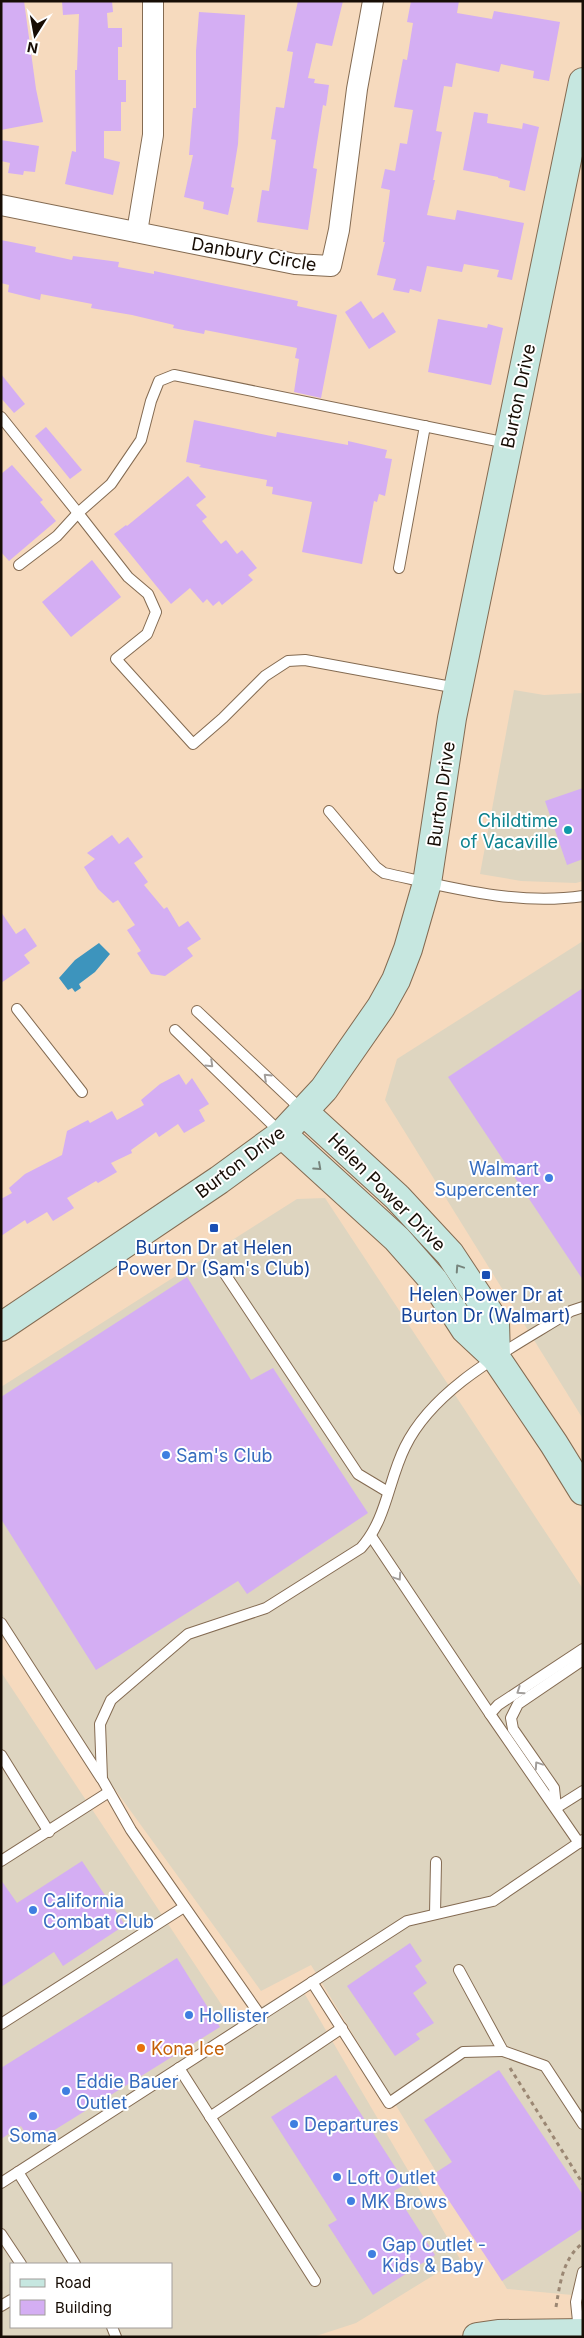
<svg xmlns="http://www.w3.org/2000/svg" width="584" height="2338" font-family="Inter,sans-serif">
<rect width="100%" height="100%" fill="#f6dabe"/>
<g fill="#ded5c0" fill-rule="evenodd">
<path d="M514 690 544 695 583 693V881L576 883 521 881 480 874Z"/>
<path d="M583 941V1419L385 1100 397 1059Z"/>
<path d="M325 1198 583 1589V2296L507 2289 311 1965 261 1991 1 1632V1387L297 1199Z"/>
<path d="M1 1672 233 2022 300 1986 460 2259 356 2323 313 2337H1ZM11 2264H171V2327H11Z"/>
</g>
<path fill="#3d94bd" d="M99 943 110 954 95 972 79 984 81 988 75 992 72 988 68 990 59 978 75 960Z"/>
<g fill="#d4aef3">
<path d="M1 1H24L36 89 43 122 1 130Z"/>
<path d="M62 1H112L113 12 107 13 108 28H122V47H118V80H126V102H121V131H104V158L120 162 113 195 65 184 72 151 76 152 75 70H77L79 14 63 15Z"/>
<path d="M298 1H343L332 46 316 43 308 78 315 79 314 83 329 85 326 106 323 105 313 168 317 169 308 230 257 222 262 190 269 191 276 140 271 139 276 107 284 108 293 52 287 51Z"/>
<path d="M411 1H459L457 13 492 19 494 11 560 22 549 81 533 78 534 71 501 64 499 72 456 63 452 87 444 86 436 131 442 132 433 180H435L427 215 455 220 457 210 524 223 512 280 497 277 499 270 464 264 462 272 427 266 421 292 410 289 409 293 393 290 396 279 377 275 385 242H383L390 190 381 188 385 169 395 171 400 143 407 144 413 110 394 107 403 59 407 60 413 23 407 22Z"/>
<path d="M199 12 245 15 238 144 231 187 234 188 228 215 203 209 204 202 184 197 193 155H189L193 108H196V51Z"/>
<path d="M474 112 488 114 487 123 522 129 523 123 539 127 525 191 509 187 510 181 498 178V177L463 170Z"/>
<path d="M1 140 39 146 35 172 24 171 23 175 8 173 10 163 1 161Z"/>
<path d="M1 240 36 247 35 252 72 260 73 256 119 262 118 267 154 274V271L298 301 297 306 337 315 321 398 294 392 299 359 295 358 297 348 205 330 204 334 173 328 174 325 132 315 91 308 92 304 41 294 40 300 8 292 9 285 1 283Z"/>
<path d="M361 301 373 319 383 312 396 332 369 349 345 312Z"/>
<path d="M438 319 487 328 488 324 503 328 491 385 428 372Z"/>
<path d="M1 374 25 404 14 413 1 398Z"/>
<path d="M194 420 276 437 277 432 348 445V441L387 450 385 458 392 459 385 496 379 494 377 502 374 501 362 564 302 552 312 502 272 494 273 487 266 486 267 480 199 467 201 465 186 462Z"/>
<path d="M46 427 82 470 70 479 35 436Z"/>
<path d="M12 465 43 500 40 502 56 521 9 561 1 552V474Z"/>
<path d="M188 476 206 497 196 505 207 517 202 521 221 544 226 540 237 554 242 550 257 568 248 575 253 580 222 605 219 601 213 606 207 599 203 603 190 588 171 604 114 534 126 525 127 526Z"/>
<path d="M92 560 121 597 71 637 42 602Z"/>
<path d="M583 788V859L567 865 545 801Z"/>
<path d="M112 835 119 844 128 837 143 857 134 863 148 882 144 885 164 909 167 907 179 927 188 921 201 939 187 948 193 956 165 976 151 974 137 953 141 951 127 930 135 925 118 900 113 903 98 889 84 867 95 859 87 853Z"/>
<path d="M1 912 16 934 25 928 37 946 24 955 30 963 1 983Z"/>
<path d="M583 988V1280L448 1077Z"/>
<path d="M179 1074 186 1085 192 1078 209 1104 199 1110 205 1121 184 1133 178 1124 159 1137 156 1132 131 1150 132 1153 111 1163 117 1172 98 1183 96 1181 67 1198 74 1208 53 1221 47 1212 27 1224 25 1220 1 1236V1199L12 1193 9 1188 25 1174 62 1155 67 1131 88 1120 90 1123 112 1111 117 1120 144 1105 141 1100 160 1084Z"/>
<path d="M187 1277 251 1380 273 1368 368 1513 247 1594 238 1581 96 1670 1 1519V1397Z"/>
<path d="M82 1861 125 1925 63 1966 54 1952 1 1987V1880L17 1903Z"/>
<path d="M410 1943 422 1961 415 1966 427 1983 413 1993 434 2023 416 2034 420 2039 395 2056 347 1986Z"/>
<path d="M177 1958 220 2027 32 2144 21 2126 1 2139V2068Z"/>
<path d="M499 2070 583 2195V2228L502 2281 432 2175 452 2162 424 2120Z"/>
<path d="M336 2075 406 2184 394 2191 435 2255 373 2295 328 2225 337 2220 271 2117Z"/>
</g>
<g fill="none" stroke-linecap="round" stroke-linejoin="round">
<g stroke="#846b52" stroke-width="12">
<g id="lane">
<path d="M1 417 78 513 111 484 141 440 151 401 159 381 174 375 507 443"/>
<path d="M19 565 57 536 78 513 128 577 148 594 156 612 147 634 116 659 193 744 223 718 265 676 288 661 305 660 457 688"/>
<path d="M399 568 425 426"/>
<path d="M329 811 376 867 384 873C449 887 516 906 583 896"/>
<path d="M17 1009 82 1092"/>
<path d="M197 1011 302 1110"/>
<path d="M175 1030 280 1132"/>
<path d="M225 1274 358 1474 388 1492"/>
<path d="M371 1536 490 1714"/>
<path d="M1 1623 101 1778"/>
<path d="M1 1755 49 1832"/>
<path d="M556 1807 554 1788 513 1729 511 1718 518 1704 583 1660"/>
<path d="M556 1808 583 1791"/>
<path d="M579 1843 490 1714 498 1705 583 1649"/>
<path d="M1 1861 109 1792"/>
<path d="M435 1914 436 1862"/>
<path d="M459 1970 503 2051 545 2066 583 2124"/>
<path d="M312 1982 389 2103 463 2052 503 2051"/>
<path d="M260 2015 131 1830 102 1779 100 1724 111 1700 188 1634 266 1608 361 1548C387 1519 388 1481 405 1447 435 1385 514 1347 571 1311L583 1307"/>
<path d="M1 2024 184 1907"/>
<path d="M179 2068 315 2281"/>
<path d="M210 2117 342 2028"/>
<path d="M18 2172 75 2264"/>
<path d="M1 2183 407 1921 493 1901 583 1840"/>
<path d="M1 2234 21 2264"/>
<path d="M1 2306 11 2300"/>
<path d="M112 2327 116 2337"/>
<path d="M579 2331 576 2302 583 2272"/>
</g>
</g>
<g stroke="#846b52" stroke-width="22">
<g id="street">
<path d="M1 205 295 264 331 266 339 230 357 89 373 1"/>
<path d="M137 232 153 135V1"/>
</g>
</g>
<g stroke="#846b52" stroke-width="30">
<g id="secondary">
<path d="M303 1111 397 1197 450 1254 495 1322 496 1358"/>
<path d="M282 1134 397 1239 434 1281 465 1329 496 1358 554 1444 583 1491"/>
<path d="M1 1327 219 1180 282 1134 324 1089 381 1007 396 980 408 949 427 883 452 718 583 82"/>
<path d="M477 2337 498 2334 583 2333"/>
</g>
</g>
<g stroke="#9b8773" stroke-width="3" stroke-dasharray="4 4" stroke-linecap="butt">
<path d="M510 2068 583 2184"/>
<path d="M556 2307C560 2283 563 2258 583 2243"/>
</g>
<use href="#lane" stroke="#fff" stroke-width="10"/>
<use href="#street" stroke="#fff" stroke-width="20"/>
<use href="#secondary" stroke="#c6e7e0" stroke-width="28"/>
</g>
<defs><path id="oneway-chevron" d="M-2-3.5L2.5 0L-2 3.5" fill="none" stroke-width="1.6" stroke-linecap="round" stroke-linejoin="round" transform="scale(1.25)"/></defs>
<g stroke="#a29e9b">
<use href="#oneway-chevron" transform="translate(210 1064) rotate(44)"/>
<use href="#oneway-chevron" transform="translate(267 1077) rotate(-137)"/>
<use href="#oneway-chevron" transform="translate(398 1577) rotate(56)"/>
<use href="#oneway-chevron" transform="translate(520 1691) rotate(146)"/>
<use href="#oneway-chevron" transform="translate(538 1765) rotate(-124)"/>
</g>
<g stroke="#77857d">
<use href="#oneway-chevron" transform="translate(318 1167) rotate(42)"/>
<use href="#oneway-chevron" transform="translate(459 1268) rotate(-124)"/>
</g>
<circle fill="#0f9aa8" stroke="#fff" stroke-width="2" cx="568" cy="830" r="5"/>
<g fill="#3f7fe0" stroke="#fff" stroke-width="2">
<circle cx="549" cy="1178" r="5"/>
<circle cx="166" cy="1455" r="5"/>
<circle cx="33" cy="1910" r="5"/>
<circle cx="189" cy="2015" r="5"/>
<circle cx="66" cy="2091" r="5"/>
<circle cx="33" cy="2116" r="5"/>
<circle cx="294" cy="2124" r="5"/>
<circle cx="337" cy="2177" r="5"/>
<circle cx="351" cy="2201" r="5"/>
<circle cx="372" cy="2254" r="5"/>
</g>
<g fill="#1a4fb4" stroke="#fff" stroke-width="2">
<rect x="209" y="1223" width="10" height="10" rx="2.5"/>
<rect x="481" y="1270" width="10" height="10" rx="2.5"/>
</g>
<circle fill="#e8710a" stroke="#fff" stroke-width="2" cx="141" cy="2048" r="5"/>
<g text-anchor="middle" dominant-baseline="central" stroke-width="4" stroke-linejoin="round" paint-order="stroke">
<g font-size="18" fill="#170d05" stroke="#fff">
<text transform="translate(254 254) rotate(10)">Danbury Circle</text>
<text transform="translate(518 396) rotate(-78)">Burton Drive</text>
<text transform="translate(441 794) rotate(-82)">Burton Drive</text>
<text transform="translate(240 1162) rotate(-37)">Burton Drive</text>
<text transform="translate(387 1192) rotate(45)">Helen Power Drive</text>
</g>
<g font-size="18" fill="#0d838f" stroke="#fff" text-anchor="end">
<text x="558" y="820">Childtime<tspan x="558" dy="21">of Vacaville</tspan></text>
</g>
<g font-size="18" fill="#366cbe" stroke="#fff" text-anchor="start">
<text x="539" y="1168" text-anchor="end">Walmart<tspan x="539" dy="21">Supercenter</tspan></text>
<text x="176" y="1455">Sam's Club</text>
<text x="43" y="1900">California<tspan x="43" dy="21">Combat Club</tspan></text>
<text x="199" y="2015">Hollister</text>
<text x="76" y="2081">Eddie Bauer<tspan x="76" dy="21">Outlet</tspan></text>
<text x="304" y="2124">Departures</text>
<text x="33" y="2135" text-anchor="middle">Soma</text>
<text x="347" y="2177">Loft Outlet</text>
<text x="361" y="2201">MK Brows</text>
<text x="382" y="2244">Gap Outlet -<tspan x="382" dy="21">Kids &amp; Baby</tspan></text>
</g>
<g font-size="18" fill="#164399" stroke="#fff">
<text x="214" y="1247">Burton Dr at Helen<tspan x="214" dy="21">Power Dr (Sam's Club)</tspan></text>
<text x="486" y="1294">Helen Power Dr at<tspan x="486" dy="21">Burton Dr (Walmart)</tspan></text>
</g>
<g font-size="18" fill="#c56008" stroke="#fff" text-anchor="start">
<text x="151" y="2048">Kona Ice</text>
</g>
</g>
<rect width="584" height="2338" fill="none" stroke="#170d05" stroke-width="5"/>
<rect x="10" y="2263" width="162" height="65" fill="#ffffff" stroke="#a29e9b"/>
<rect x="20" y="2279" width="25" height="8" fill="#c6e7e0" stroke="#a29e9b"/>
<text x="55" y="2288" font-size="15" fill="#170d05">Road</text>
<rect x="20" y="2300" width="25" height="15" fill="#d4aef3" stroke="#a29e9b"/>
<text x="55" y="2313" font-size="15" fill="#170d05">Building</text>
<g transform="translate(35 35) rotate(191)" stroke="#ffffff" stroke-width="4" paint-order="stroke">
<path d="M0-4L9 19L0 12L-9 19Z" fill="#170d05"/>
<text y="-8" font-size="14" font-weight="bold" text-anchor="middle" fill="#170d05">N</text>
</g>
</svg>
